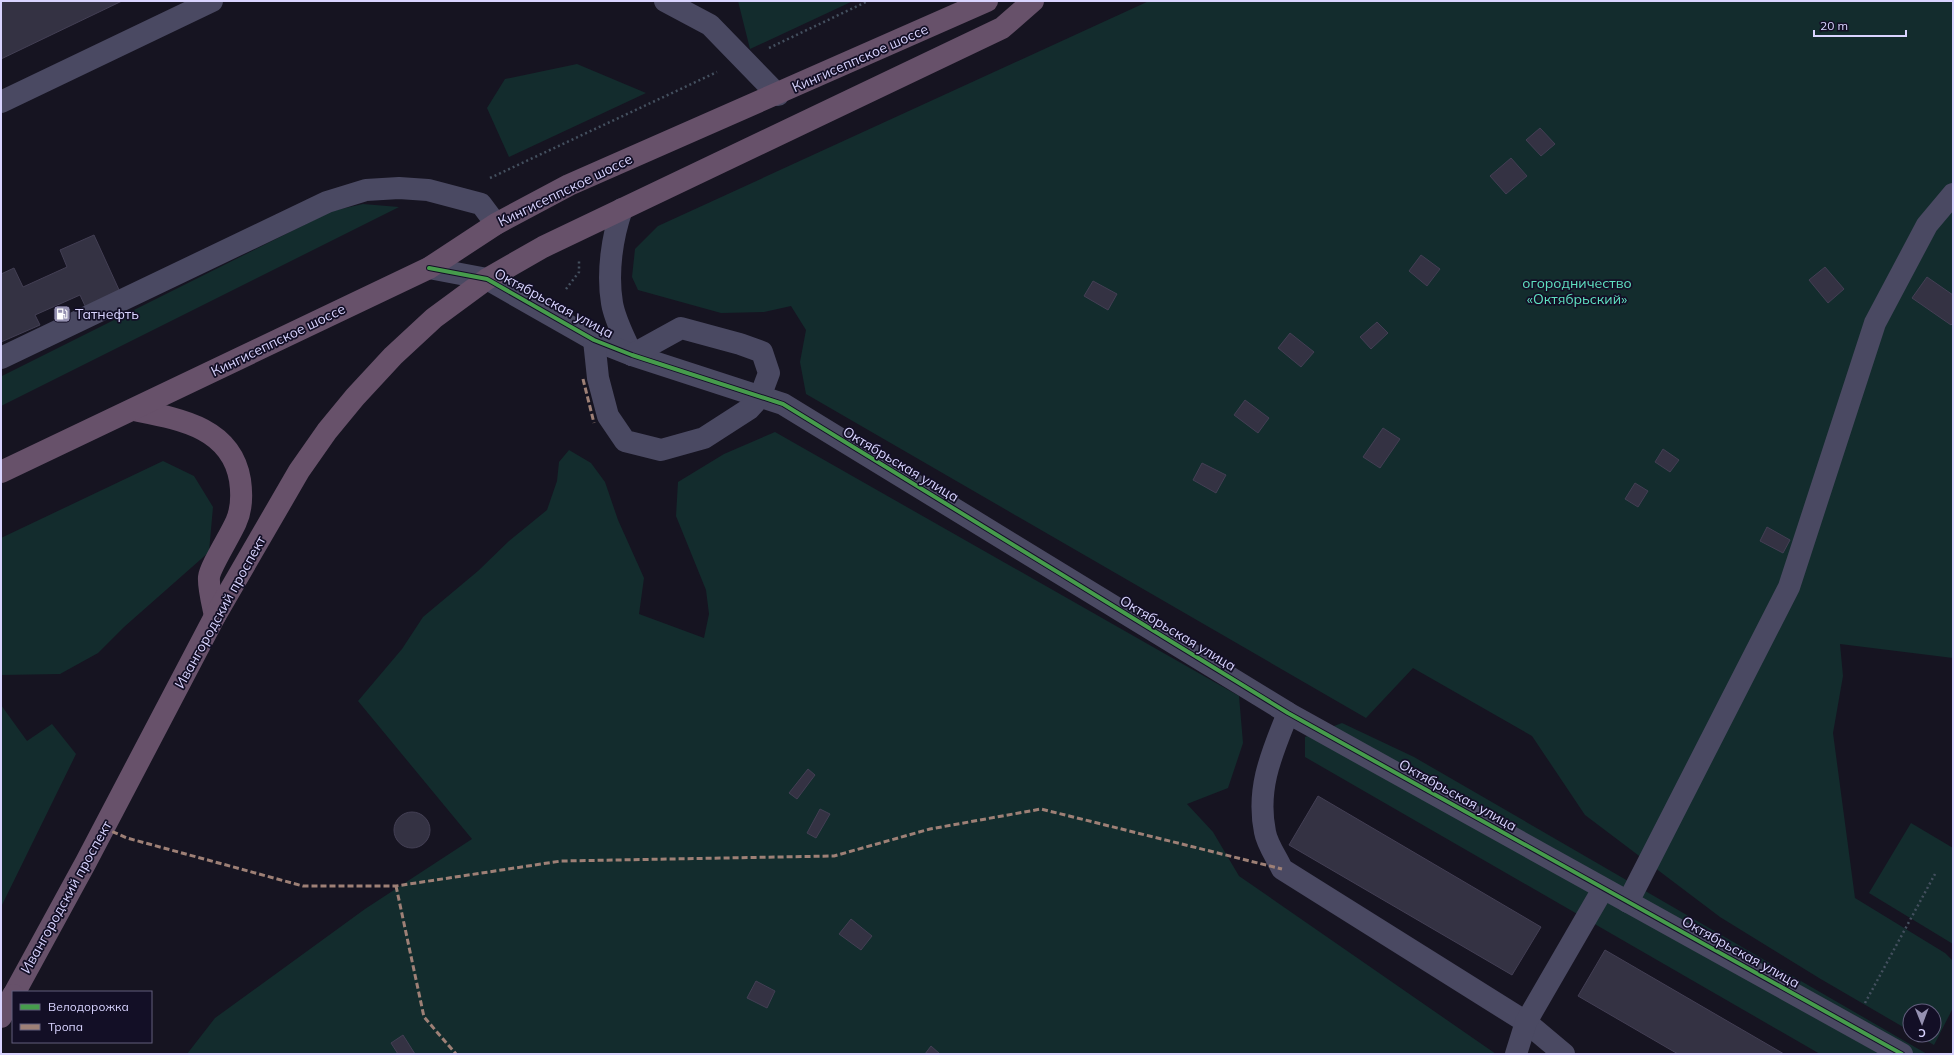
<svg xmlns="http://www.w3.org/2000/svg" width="1954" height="1055" font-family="Mulish,sans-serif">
<rect width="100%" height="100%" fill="#161421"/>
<g fill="#132c2d">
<path d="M738 1H853L750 49Z"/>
<path d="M1149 1H1953V658L1840 644 1843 676 1833 733 1855 898 1945 953 1953 961V1008L1934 1045 1917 1035H1934V1011H1910V1031L1819 978 1720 917 1585 815 1532 736 1413 668 1366 718 806 394 800 362 806 330 791 306 764 312 721 313 638 290 632 277 635 249 658 226Z"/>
<path d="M577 64 646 93 509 157 487 108 505 79Z"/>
<path d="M363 204 399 207 1 406 2 376 332 211Z"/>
<path d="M775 432 1239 696 1243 743 1228 788 1187 804 1213 832 1239 876 1496 1054H187L215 1018 365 909 472 839 358 701 402 649 423 617 478 571 509 541 547 510 557 481 559 462 569 450 591 463 605 482 618 520 644 578 639 614 704 638 709 614 706 590 676 516 678 482 724 454Z"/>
<path d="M163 461 194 476 213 507 209 552 124 627 98 653 60 674 1 675V538Z"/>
<path d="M1 705 27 741 52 724 76 754 1 907Z"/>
<path d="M1342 723 1414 757 1927 1054H1820L1305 757V737Z"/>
<path d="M1911 823 1953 848V944L1869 893Z"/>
</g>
<g fill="#343243" stroke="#433f54">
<path d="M1 1H122L1 59Z"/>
<path d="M1540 128 1555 144 1541 156 1526 140Z"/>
<path d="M1511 158 1527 176 1506 194 1490 176Z"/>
<path d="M94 235 120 292 86 308 80 295 35 315 40 325 1 342V274L14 268 23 287 67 267 60 250Z"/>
<path d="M1421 255 1440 269 1427 286 1409 271Z"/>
<path d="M1825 267 1844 289 1828 303 1809 280Z"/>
<path d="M1927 277 1953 295V323L1951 325 1912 298Z"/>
<path d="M1093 281 1117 294 1108 310 1084 296Z"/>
<path d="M1377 322 1388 333 1371 349 1360 337Z"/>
<path d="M1290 333 1314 352 1301 367 1278 348Z"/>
<path d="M1245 400 1269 418 1258 433 1234 415Z"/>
<path d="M1383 428 1400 439 1380 468 1363 457Z"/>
<path d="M1663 449 1679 460 1670 472 1655 462Z"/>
<path d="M1202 463 1226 475 1216 493 1193 480Z"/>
<path d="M1635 483 1648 491 1638 507 1625 499Z"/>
<path d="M1767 527 1790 540 1783 553 1760 541Z"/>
<path d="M808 769 815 775 797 799 789 793Z"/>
<path d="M1318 796 1541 927 1512 975 1289 845Z"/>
<path d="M820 809 830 814 816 838 807 833Z"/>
<circle cx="412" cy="830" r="18"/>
<path d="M851 919 872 936 861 950 839 934Z"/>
<path d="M1605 950 1784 1054H1678L1578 996Z"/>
<path d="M756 981 775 991 767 1008 747 998Z"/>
<path d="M403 1035 415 1054H398L391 1043Z"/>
<path d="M931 1046 940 1054H925Z"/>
</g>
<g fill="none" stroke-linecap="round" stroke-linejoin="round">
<g stroke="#44505f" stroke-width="2.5" stroke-dasharray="2 3" stroke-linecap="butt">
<path d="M769 48 868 1"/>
<path d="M490 178 717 72"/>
<path d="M566 289 579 272V259"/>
<path d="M1865 1003 1935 874"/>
</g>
<g stroke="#4a4962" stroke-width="22">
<path d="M665 1 710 25 778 95"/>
<path d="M1 102 212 1"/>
<path d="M622 209C612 237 607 273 612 303 615 321 625 338 632 355"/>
<path d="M429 268 487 279 594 340 632 355 783 404 1288 713 1902 1054"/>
<path d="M594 340 598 378 608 416 625 441 661 450 704 438 749 409 760 397 769 373 762 352 740 344 681 328 632 355"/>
<path d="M1 358 327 202 366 190 399 188 428 190 481 204 496 224"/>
<path d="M1288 713C1272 753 1256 788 1265 832 1267 844 1277 858 1282 869L1526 1022 1564 1054"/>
<path d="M1628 902 1789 587 1875 323 1927 225 1953 194"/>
<path d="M1516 1054 1526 1022 1603 889"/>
</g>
<g stroke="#67516a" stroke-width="22">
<path d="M134 410C179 419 231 427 240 480 242 494 242 509 236 522 231 534 210 567 209 577 208 587 213 606 215 616"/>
<path d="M1 472 429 268 496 224 569 185 987 1"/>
<path d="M15 992 86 862 215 616 299 471 327 431 355 397 393 356 434 318 487 279 543 247 1002 28 1033 1"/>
<path d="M1 1017 13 995"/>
</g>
<g stroke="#9e8076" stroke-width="3" stroke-dasharray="6 3" stroke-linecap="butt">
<path d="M583 379 594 423"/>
<path d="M104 828 127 838 303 886H396L561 861 834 856 930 829 1041 809 1282 869"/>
<path d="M396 886 424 1017 456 1054"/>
</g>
<g stroke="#130f26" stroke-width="6">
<path id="cycleway" d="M429 268 487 279 594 340 632 355 783 404 1288 713 1902 1054"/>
</g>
<use href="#cycleway" stroke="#469c4c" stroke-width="4"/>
</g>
<defs>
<g id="fuel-square" transform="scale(0.9)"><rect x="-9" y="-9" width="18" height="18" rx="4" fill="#9591b1" stroke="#130f26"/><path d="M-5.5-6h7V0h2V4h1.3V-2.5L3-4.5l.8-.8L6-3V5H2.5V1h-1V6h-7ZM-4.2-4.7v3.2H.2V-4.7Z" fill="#fff"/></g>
</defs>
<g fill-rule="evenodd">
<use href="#fuel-square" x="62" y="314"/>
</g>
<g text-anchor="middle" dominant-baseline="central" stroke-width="3.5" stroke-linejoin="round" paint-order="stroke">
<g font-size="14" fill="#d9d4ff" stroke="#130f26">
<text transform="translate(860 58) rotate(-24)">Кингисеппское шоссе</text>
<text transform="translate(565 190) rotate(-26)">Кингисеппское шоссе</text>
<text transform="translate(554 303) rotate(28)">Октябрьская улица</text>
<text transform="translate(278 340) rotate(-26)">Кингисеппское шоссе</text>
<text transform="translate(901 464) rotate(31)">Октябрьская улица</text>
<text transform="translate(220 612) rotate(-61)">Ивангородский проспект</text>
<text transform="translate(1178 633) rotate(31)">Октябрьская улица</text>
<text transform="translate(1458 795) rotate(29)">Октябрьская улица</text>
<text transform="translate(66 897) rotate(-61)">Ивангородский проспект</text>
<text transform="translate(1741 952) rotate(29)">Октябрьская улица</text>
</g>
<g font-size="14" fill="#5fe0c0" stroke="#130f26">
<text x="1577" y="283">огородничество<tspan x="1577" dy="16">«Октябрьский»</tspan></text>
</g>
<g font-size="14" fill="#d9d4ff" stroke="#130f26" text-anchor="start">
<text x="75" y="314">Татнефть</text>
</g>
</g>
<rect width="1954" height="1055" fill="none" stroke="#d9d4ff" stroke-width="4"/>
<rect x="12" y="991" width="140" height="52" fill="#130f26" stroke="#625e7d"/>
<rect x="20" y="1004" width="20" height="6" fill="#469c4c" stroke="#625e7d"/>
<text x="48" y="1011" font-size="12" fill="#d9d4ff">Велодорожка</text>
<rect x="20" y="1024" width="20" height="6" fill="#9e8076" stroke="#625e7d"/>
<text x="48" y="1031" font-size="12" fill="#d9d4ff">Тропа</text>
<g transform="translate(1922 1023) rotate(179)"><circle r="19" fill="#130f26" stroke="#625e7d"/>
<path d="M0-3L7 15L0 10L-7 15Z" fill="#9591b1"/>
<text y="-6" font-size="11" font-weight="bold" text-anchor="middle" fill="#d9d4ff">С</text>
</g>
<path d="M1814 30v6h92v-6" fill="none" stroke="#d9d4ff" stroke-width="2"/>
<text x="1820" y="30" font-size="12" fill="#d9d4ff" stroke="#130f26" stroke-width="3" paint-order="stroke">20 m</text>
</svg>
